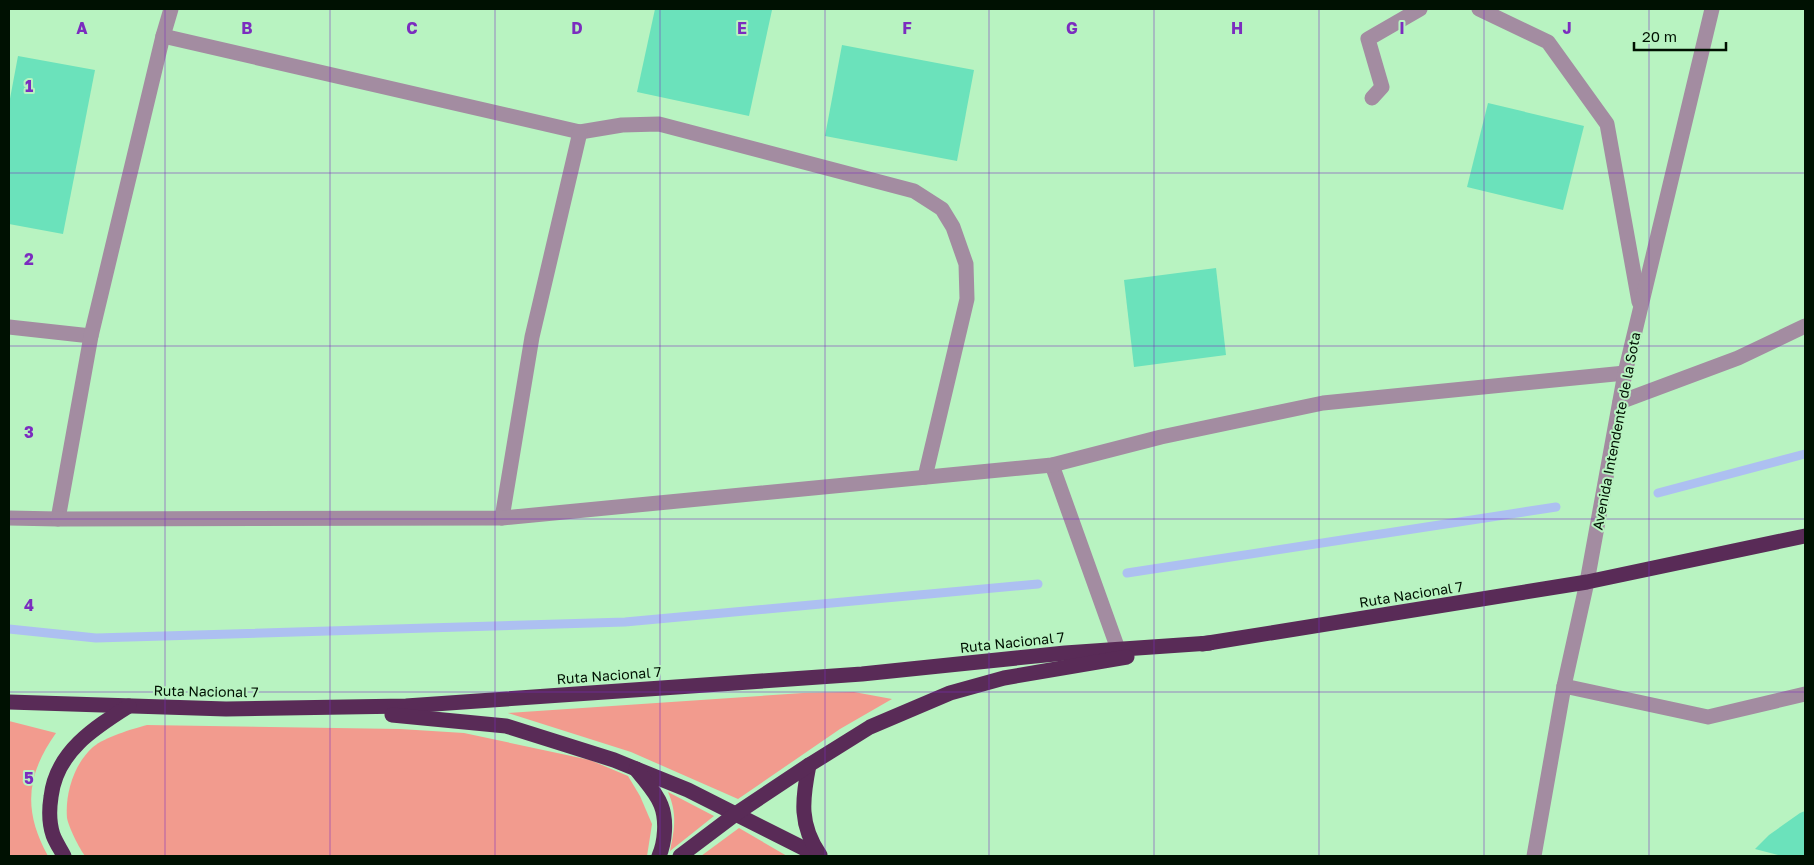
<svg xmlns="http://www.w3.org/2000/svg" width="1814" height="865" font-family="'Golos Text',sans-serif">
<rect width="100%" height="100%" fill="#b8f3c1"/>
<g fill="#f29b8e">
<path d="M854 692 892 699 840 729 738 799 631 752 508 713 803 693Z"/>
<path d="M9 721 56 733C26 775 23 811 48 856H9Z"/>
<path d="M147 725 400 729 464 733 590 760 628 776 640 796 652 824 647 856H85C79 848 69 828 67 818 65 793 74 764 93 747 105 737 132 729 147 725Z"/>
<path d="M668 792 714 816 670 851C675 828 677 813 668 792Z"/>
<path d="M739 828 787 856H701Z"/>
</g>
<g fill="none" stroke-linecap="round" stroke-linejoin="round">
<g stroke="#adc0f1" stroke-width="9">
<path d="M1658 493 1805 454"/>
<path d="M1127 573 1556 507"/>
<path d="M9 629 96 638 625 622 1038 584"/>
</g>
</g>
<g fill="#6be2bb">
<path d="M655 9 772 10 749 116 637 92Z"/>
<path d="M842 45 974 70 957 161 825 136Z"/>
<path d="M18 56 95 70 63 234 9 224V104Z"/>
<path d="M1488 103 1584 126 1563 210 1467 187Z"/>
<path d="M1216 268 1226 355 1134 367 1124 280Z"/>
<path d="M1805 811V856H1782L1755 849 1769 835 1800 813Z"/>
</g>
<g fill="none" stroke-linecap="round" stroke-linejoin="round">
<g stroke="#a38ca1" stroke-width="15">
<path d="M1479 9 1548 42 1607 124 1639 302"/>
<path d="M163 36 580 132 622 125 659 124 914 191 942 209 953 227 966 264 967 299 925 477"/>
<path d="M1372 98 1382 87 1368 39 1420 9"/>
<path d="M9 327 91 336"/>
<path d="M1620 402 1738 358 1805 326"/>
<path d="M1052 465 1118 649"/>
<path d="M9 518 58 519 91 336 163 36 171 9"/>
<path d="M502 518 532 337 580 132"/>
<path d="M58 519 502 518 1052 465 1161 437 1323 403 1625 373"/>
<path d="M1564 686 1708 717 1805 694"/>
<path d="M1534 856 1564 686 1587 582 1625 373 1712 9"/>
</g>
<g stroke="#592b57" stroke-width="15">
<path d="M1202 644 1587 582 1805 536"/>
<path d="M9 702 226 709 406 706 862 674 1065 653 1210 643"/>
<path d="M392 715 506 726 614 760 688 790 819 856"/>
<path d="M809 765C802 800 799 825 820 855"/>
<path d="M636 769C644 780 656 792 661 805 667 820 665 842 659 856"/>
<path d="M64 856C61 850 56 843 53 835 49 823 49 810 51 797 56 752 94 728 129 706"/>
<path d="M680 856 737 813 809 765 870 727 950 693 1004 678 1127 657"/>
</g>
</g>
<path fill="none" stroke="#7b2cbf" stroke-width="1" stroke-opacity="0.55" d="M165 9V856M330 9V856M495 9V856M660 9V856M825 9V856M989 9V856M1154 9V856M1319 9V856M1484 9V856M1649 9V856M9 173H1805M9 346H1805M9 519H1805M9 692H1805"/>
<g text-anchor="middle" dominant-baseline="central" stroke-width="4" stroke-linejoin="round" paint-order="stroke">
<g font-size="14" fill="#001102" stroke="#b8f3c1">
<text transform="translate(1616 431) rotate(-79)">Avenida Intendente de la Sota</text>
<text transform="translate(1411 594) rotate(-9)">Ruta Nacional 7</text>
<text transform="translate(1012 642) rotate(-6)">Ruta Nacional 7</text>
<text transform="translate(609 675) rotate(-4)">Ruta Nacional 7</text>
<text transform="translate(206 691) rotate(1)">Ruta Nacional 7</text>
</g>
</g>
<g font-size="16" text-anchor="middle" font-weight="bold" fill="#7b2cbf" stroke="#b8f3c1" stroke-width="4" stroke-linejoin="round" paint-order="stroke">
<text x="82" y="34">A</text>
<text x="247" y="34">B</text>
<text x="412" y="34">C</text>
<text x="577" y="34">D</text>
<text x="742" y="34">E</text>
<text x="907" y="34">F</text>
<text x="1072" y="34">G</text>
<text x="1237" y="34">H</text>
<text x="1402" y="34">I</text>
<text x="1567" y="34">J</text>
<text x="29" y="92">1</text>
<text x="29" y="265">2</text>
<text x="29" y="438">3</text>
<text x="29" y="611">4</text>
<text x="29" y="784">5</text>
</g>
<rect width="1814" height="865" fill="none" stroke="#001102" stroke-width="20"/>
<path d="M1634 42v8h92v-8" fill="none" stroke="#001102" stroke-width="2.5"/>
<text x="1642" y="42" font-size="15" fill="#001102" stroke="#b8f3c1" stroke-width="4" paint-order="stroke">20 m</text>
</svg>
